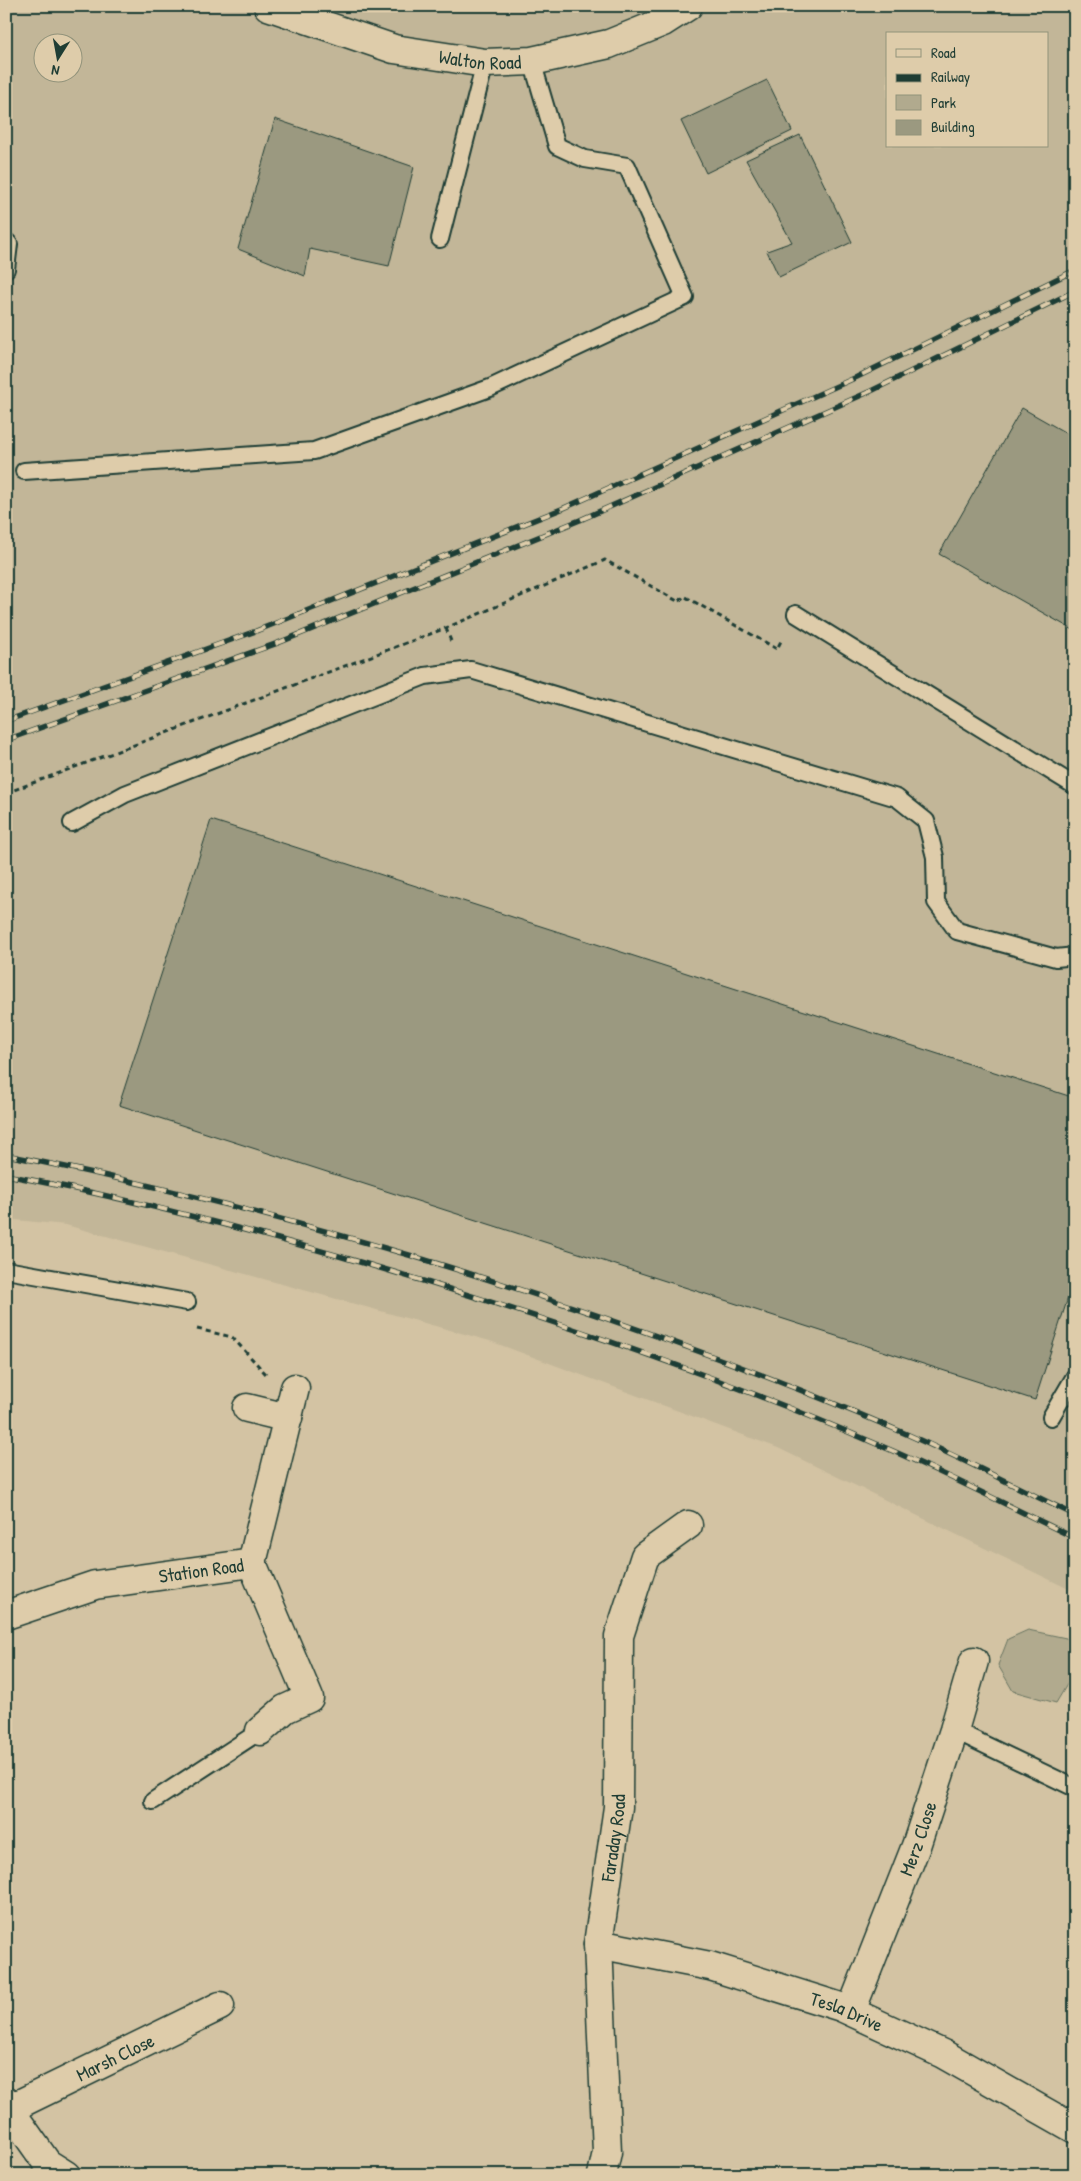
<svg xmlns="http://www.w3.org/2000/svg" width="1081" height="2181" font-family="'Patrick Hand',sans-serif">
<rect width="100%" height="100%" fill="#d3c3a3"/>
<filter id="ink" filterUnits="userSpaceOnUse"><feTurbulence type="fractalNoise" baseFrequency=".02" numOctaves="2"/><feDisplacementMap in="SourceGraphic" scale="10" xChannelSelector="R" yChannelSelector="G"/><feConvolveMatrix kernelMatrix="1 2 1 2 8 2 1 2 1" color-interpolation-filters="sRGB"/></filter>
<g filter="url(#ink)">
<path fill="#c2b698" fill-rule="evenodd" d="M6 6H1075V1592L778 1448 490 1341 66 1225 6 1219ZM887 34H1047V146H887ZM42 42H72V72H42Z"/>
<path fill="#b1aa8e" stroke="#687461" d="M1028 1630 1066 1638 1075 1643V1671L1056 1703 1013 1691 998 1665 1008 1639Z"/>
<g fill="#9b9980" stroke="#1f3d34">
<path d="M767 80 792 131 706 173 681 121Z"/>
<path d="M275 119 414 167 389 266 310 249 305 276 238 249Z"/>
<path d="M800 135 852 242 779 277 767 251 792 242 746 160Z"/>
<path d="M1022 408 1075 438V631L939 554Z"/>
<path d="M211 820 1075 1098V1276L1035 1400 119 1105Z"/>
</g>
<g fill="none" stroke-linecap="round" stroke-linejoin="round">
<g stroke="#1f3d34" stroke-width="20">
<g id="lane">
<path d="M440 239 485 63"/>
<path d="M6 241 9 244 6 269"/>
<path d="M24 471 314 451 490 388 685 297 627 166 585 159 557 146 532 61"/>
<path d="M796 614 1075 786"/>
<path d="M72 823 125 794 425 676 471 670 897 798 926 821 935 857 936 902 957 931 1056 958 1075 956"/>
<path d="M6 1270 187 1302"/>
<path d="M1051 1417 1075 1376"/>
<path d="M954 1730 1075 1788"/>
<path d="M153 1801 260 1731"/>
</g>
</g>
<g stroke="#1f3d34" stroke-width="31">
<g id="street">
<path id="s1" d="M268 6 394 49 485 63 532 61 609 44 663 22 688 6"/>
<path d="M247 1408 288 1418"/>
<path d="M252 1563 309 1698 285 1709 260 1731"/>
<path id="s2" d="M6 1615 95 1585 252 1563 295 1388"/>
<path id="s3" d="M598 1944 710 1966 841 2007 943 2054 1075 2129"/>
<path id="s4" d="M851 2011 916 1846 954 1730 974 1661"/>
<path d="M6 2101 9 2109 47 2163 66 2175"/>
<path id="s5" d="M9 2109 220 2006"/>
<path id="s6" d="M602 2175 607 2152 598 1944 618 1807 619 1636 645 1556 688 1525"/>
</g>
</g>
<g stroke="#1f3d34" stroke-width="3" stroke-dasharray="5 4" stroke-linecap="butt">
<path d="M446 628 452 644"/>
<path d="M6 793 446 628 605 560 679 602 684 596 777 649 782 639"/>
<path d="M197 1329 232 1337 266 1374"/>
</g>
<use href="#lane" stroke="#deccaa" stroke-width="16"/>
<use href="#street" stroke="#deccaa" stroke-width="28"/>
<g stroke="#1f3d34" stroke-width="5.5">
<g id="rail">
<path d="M6 721 256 631 564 508 857 377 1075 270"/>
<path d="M6 740 278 643 580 520 871 391 1075 291"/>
<path d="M6 1155C142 1181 276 1216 409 1255 572 1304 733 1360 890 1427 953 1453 1013 1486 1075 1515"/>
<path d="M6 1175C129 1198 250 1230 370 1265 543 1316 714 1374 879 1445 946 1473 1010 1507 1075 1538"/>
</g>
</g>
<use href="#rail" stroke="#deccaa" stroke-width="4" stroke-dasharray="11" stroke-linecap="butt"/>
</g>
</g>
<g text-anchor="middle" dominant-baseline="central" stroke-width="4" stroke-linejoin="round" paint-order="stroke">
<g font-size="19" fill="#1f3d34" stroke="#deccaa">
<text stroke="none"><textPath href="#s1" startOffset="220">Walton Road</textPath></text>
<text stroke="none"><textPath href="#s2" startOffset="201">Station Road</textPath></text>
<text stroke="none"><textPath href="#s6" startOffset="339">Faraday Road</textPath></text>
<text stroke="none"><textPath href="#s4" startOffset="185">Merz Close</textPath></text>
<text stroke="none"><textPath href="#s3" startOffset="258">Tesla Drive</textPath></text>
<text stroke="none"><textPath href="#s5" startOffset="118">Marsh Close</textPath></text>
</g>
</g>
<rect width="1081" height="2181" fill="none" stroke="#deccaa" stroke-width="25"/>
<rect x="12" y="12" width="1056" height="2156" fill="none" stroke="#1f3d34" stroke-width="2" filter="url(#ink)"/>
<rect x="886" y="32" width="162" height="115" fill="#deccaa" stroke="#92937b"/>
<rect x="896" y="49" width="25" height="8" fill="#deccaa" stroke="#92937b"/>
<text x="931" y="58" font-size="15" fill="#1f3d34">Road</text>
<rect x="896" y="74" width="25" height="8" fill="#1f3d34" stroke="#92937b"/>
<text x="931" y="82" font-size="15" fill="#1f3d34">Railway</text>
<rect x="896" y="95" width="25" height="15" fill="#b1aa8e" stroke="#92937b"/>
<text x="931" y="108" font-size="15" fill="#1f3d34">Park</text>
<rect x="896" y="120" width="25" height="15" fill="#9b9980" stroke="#92937b"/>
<text x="931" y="132" font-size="15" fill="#1f3d34">Building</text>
<g transform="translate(58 58) rotate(191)"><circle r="24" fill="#deccaa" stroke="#92937b"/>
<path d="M0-4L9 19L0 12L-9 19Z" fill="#1f3d34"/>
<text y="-8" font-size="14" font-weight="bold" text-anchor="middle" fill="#1f3d34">N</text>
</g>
</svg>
